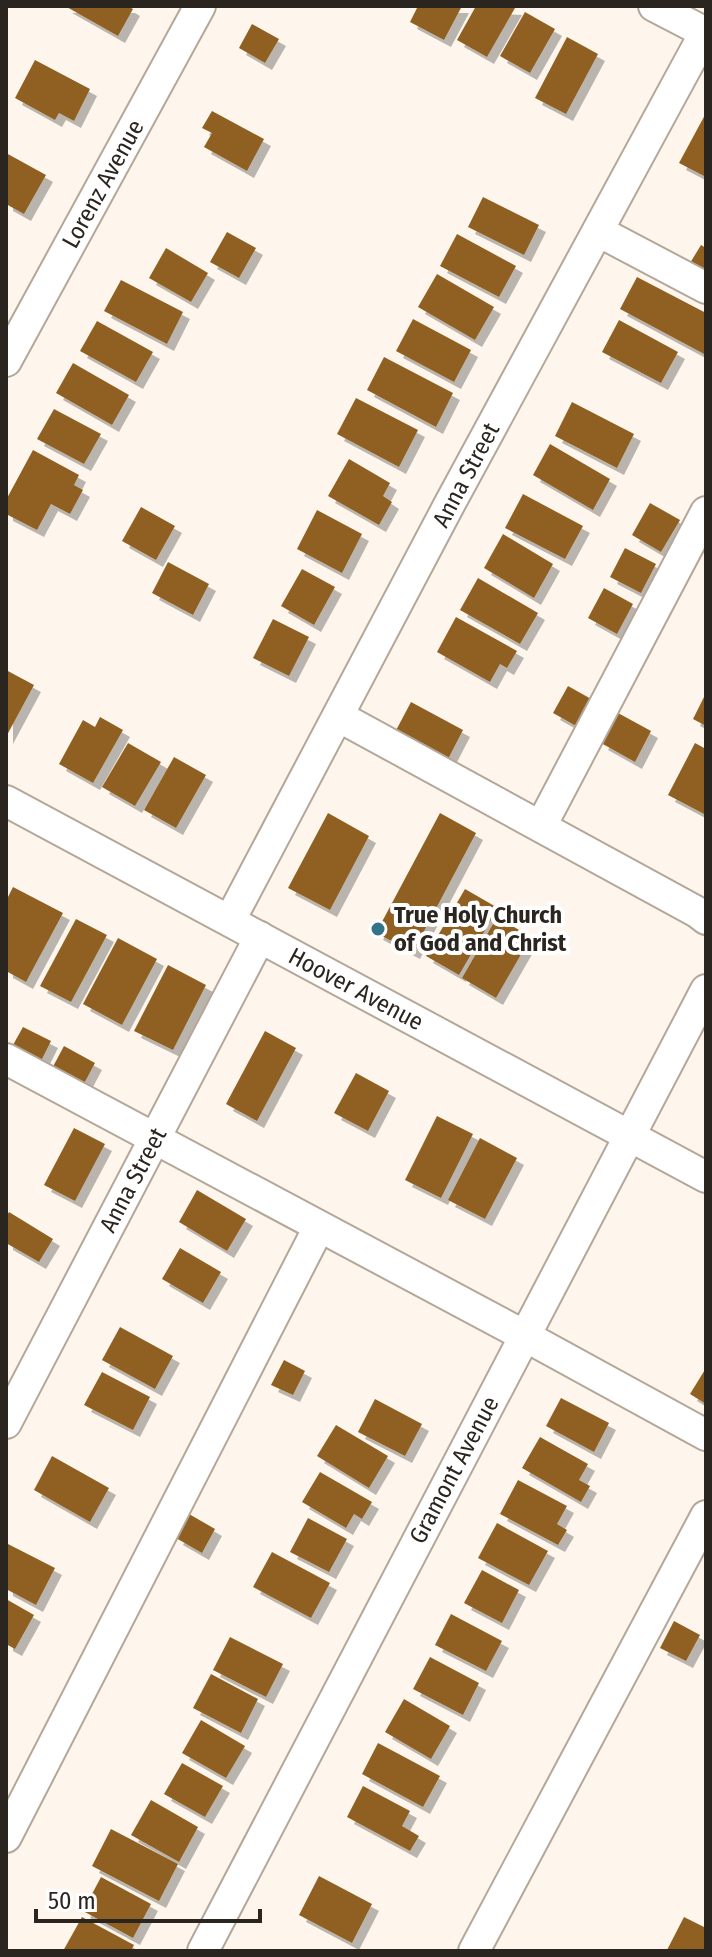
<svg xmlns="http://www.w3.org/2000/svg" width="712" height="1957" font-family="'Fira Sans Condensed',sans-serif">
<defs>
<filter id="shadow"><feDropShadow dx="7" dy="7" stdDeviation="0" flood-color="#0004"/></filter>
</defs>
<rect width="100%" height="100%" fill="#fef6ed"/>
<g fill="#8f6123" filter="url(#shadow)">
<path d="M65 6H128L133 9 118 36Z"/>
<path d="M418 6H462L444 40 410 22Z"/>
<path d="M476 6 515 8 487 57 457 40Z"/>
<path d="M525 12 555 29 530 73 500 56Z"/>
<path d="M252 24 279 39 265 63 239 48Z"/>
<path d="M567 37 598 54 566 114 535 98Z"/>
<path d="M35 60 90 89 74 121 59 113 55 120 15 98Z"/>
<path d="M212 111 264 139 247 171 204 147 212 133 202 128Z"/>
<path d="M706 113V177L679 163Z"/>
<path d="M6 153 46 175 24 214 6 204Z"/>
<path d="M483 197 539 225 524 255 468 227Z"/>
<path d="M227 232 256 248 239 278 210 262Z"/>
<path d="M457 234 516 266 499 297 440 266Z"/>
<path d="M701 245 706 248V279L687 268Z"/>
<path d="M166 248 208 273 191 302 149 278Z"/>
<path d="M437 274 494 307 475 340 418 307Z"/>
<path d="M637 277 706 313V355L620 309Z"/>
<path d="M121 280 183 312 167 344 104 311Z"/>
<path d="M413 319 471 350 454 382 396 351Z"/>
<path d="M619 320 678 352 661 383 602 352Z"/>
<path d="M97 321 153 352 136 382 80 351Z"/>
<path d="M384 357 453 393 436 427 367 390Z"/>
<path d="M73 363 129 395 112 425 56 393Z"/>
<path d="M356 398 418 430 399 467 337 434Z"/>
<path d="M572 402 634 434 617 468 555 436Z"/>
<path d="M54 409 101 434 84 464 37 439Z"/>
<path d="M550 444 610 479 593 510 533 475Z"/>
<path d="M33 450 79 475 74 485 83 490 70 514 51 504 37 530 6 514V500Z"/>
<path d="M349 459 390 483 383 496 392 502 379 525 328 496Z"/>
<path d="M523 494 583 526 565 559 505 528Z"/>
<path d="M650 503 680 520 661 552 632 535Z"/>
<path d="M141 507 175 526 156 560 122 541Z"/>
<path d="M317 510 362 534 342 573 297 549Z"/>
<path d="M503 534 553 564 534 598 484 568Z"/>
<path d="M625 548 656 564 641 593 610 577Z"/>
<path d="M168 562 209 584 193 615 152 593Z"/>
<path d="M302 569 335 587 314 625 281 606Z"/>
<path d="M478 578 538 613 520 644 460 610Z"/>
<path d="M604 588 633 604 617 634 588 618Z"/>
<path d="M456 617 517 651 507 668 500 664 490 682 437 652Z"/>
<path d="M273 619 309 637 289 676 253 658Z"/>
<path d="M6 670 34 685 6 737Z"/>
<path d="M568 686 593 700 578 727 553 713Z"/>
<path d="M706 693V726L693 719Z"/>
<path d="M411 702 463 730 446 763 393 736Z"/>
<path d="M618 713 651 731 635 762 601 743Z"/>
<path d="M100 717 123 730 93 783 59 764 83 720 95 727Z"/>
<path d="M128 743 161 762 135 806 102 787Z"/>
<path d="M695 743 706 749V815L668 795Z"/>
<path d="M174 757 206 775 176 828 144 810Z"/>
<path d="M328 813 369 836 330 910 288 888Z"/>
<path d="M440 813 476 833 413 952 376 933Z"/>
<path d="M13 887 63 913 26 982 6 971V901Z"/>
<path d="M465 889 498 908 459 975 426 956Z"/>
<path d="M497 917 531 937 496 998 462 978Z"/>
<path d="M76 919 107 935 71 1002 40 986Z"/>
<path d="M118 938 157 959 122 1025 83 1004Z"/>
<path d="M168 965 206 985 173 1050 134 1031Z"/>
<path d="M23 1027 51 1041 37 1069 8 1054Z"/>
<path d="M265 1031 296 1048 257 1121 226 1104Z"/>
<path d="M64 1046 95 1063 79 1093 48 1076Z"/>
<path d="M356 1073 389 1091 368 1131 334 1113Z"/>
<path d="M437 1116 473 1134 441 1198 405 1180Z"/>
<path d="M74 1128 105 1144 75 1201 44 1185Z"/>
<path d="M480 1138 517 1158 485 1219 448 1200Z"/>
<path d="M197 1190 246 1219 227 1251 179 1222Z"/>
<path d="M9 1212 53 1239 39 1262 6 1243V1217Z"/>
<path d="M180 1248 221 1272 203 1303 162 1279Z"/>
<path d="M120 1327 173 1356 155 1389 102 1360Z"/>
<path d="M284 1360 305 1371 293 1395 271 1385Z"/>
<path d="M706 1368V1404L690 1394Z"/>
<path d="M102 1372 150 1397 133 1430 84 1405Z"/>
<path d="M561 1398 609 1423 594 1452 546 1426Z"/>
<path d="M375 1399 422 1424 405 1456 358 1432Z"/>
<path d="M336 1425 388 1456 369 1488 317 1456Z"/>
<path d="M540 1437 588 1464 579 1480 590 1486 581 1502 522 1468Z"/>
<path d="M52 1456 109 1488 90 1522 34 1490Z"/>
<path d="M320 1472 372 1502 362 1519 354 1514 346 1528 302 1502Z"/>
<path d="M518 1480 567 1506 557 1524 567 1530 558 1545 500 1514Z"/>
<path d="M189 1514 215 1529 202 1553 176 1538Z"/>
<path d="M308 1518 347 1539 329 1572 290 1552Z"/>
<path d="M497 1523 548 1551 529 1585 478 1558Z"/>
<path d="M6 1543 55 1568 36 1605 6 1589Z"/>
<path d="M272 1552 330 1583 311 1618 253 1587Z"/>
<path d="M482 1570 519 1590 502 1623 464 1603Z"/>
<path d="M6 1599 34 1615 15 1649 6 1644Z"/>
<path d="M451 1614 502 1641 486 1671 435 1645Z"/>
<path d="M674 1621 700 1635 686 1661 660 1648Z"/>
<path d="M230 1637 283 1664 266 1697 213 1670Z"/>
<path d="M430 1657 479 1683 463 1715 413 1689Z"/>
<path d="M211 1674 258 1699 241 1733 193 1708Z"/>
<path d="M404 1699 450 1726 431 1759 385 1732Z"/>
<path d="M201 1720 245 1746 226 1778 182 1753Z"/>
<path d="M378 1743 440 1776 423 1807 362 1774Z"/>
<path d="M182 1763 223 1786 205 1817 164 1794Z"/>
<path d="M363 1786 410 1811 402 1826 419 1836 410 1851 347 1817Z"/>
<path d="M151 1800 198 1827 179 1862 131 1835Z"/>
<path d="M111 1829 178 1864 159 1901 92 1866Z"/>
<path d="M319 1876 372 1904 352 1943 299 1915Z"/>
<path d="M101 1877 151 1904 133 1938 83 1911Z"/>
<path d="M82 1917 134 1945 131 1951H63Z"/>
<path d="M684 1917 706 1928V1945L703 1951 667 1950Z"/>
</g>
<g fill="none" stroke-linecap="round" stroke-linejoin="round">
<g stroke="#b4a799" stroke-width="34">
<g id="minor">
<path d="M654 6 706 33"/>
<path d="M598 231 706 288"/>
<path d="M6 361 200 6"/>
<path d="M338 716 697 912 706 919"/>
<path d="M6 801 706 1177"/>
<path d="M541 826 706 512"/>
<path d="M230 920 449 505 706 31"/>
<path d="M6 1059 525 1336 706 1435"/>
<path d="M6 1423 260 937"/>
<path d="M6 1837 319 1227"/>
<path d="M203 1951 706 990"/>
<path d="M474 1951 706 1516"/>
</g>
</g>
<use href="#minor" stroke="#fff" stroke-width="30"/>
</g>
<circle fill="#347388" stroke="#fff" stroke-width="3" cx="378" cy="929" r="8"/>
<g text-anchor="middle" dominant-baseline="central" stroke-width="8" stroke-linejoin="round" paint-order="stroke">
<g font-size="24" fill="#2b2520" stroke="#fff">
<text transform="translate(103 184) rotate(-61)">Lorenz Avenue</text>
<text transform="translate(466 475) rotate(-62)">Anna Street</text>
<text transform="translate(356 989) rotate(28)">Hoover Avenue</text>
<text transform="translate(133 1180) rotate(-62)">Anna Street</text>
<text transform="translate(454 1470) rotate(-62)">Gramont Avenue</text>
</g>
<g font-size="24" font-weight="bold" fill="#2b2520" stroke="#fff" text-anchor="start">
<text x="394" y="915">True Holy Church<tspan x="394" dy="28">of God and Christ</tspan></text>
</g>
</g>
<rect width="712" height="1957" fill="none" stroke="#2b2520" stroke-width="16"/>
<path d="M36 1909v12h224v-12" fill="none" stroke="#2b2520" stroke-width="4"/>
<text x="48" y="1909" font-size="24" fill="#2b2520" stroke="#ffffff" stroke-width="6" paint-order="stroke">50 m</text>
</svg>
